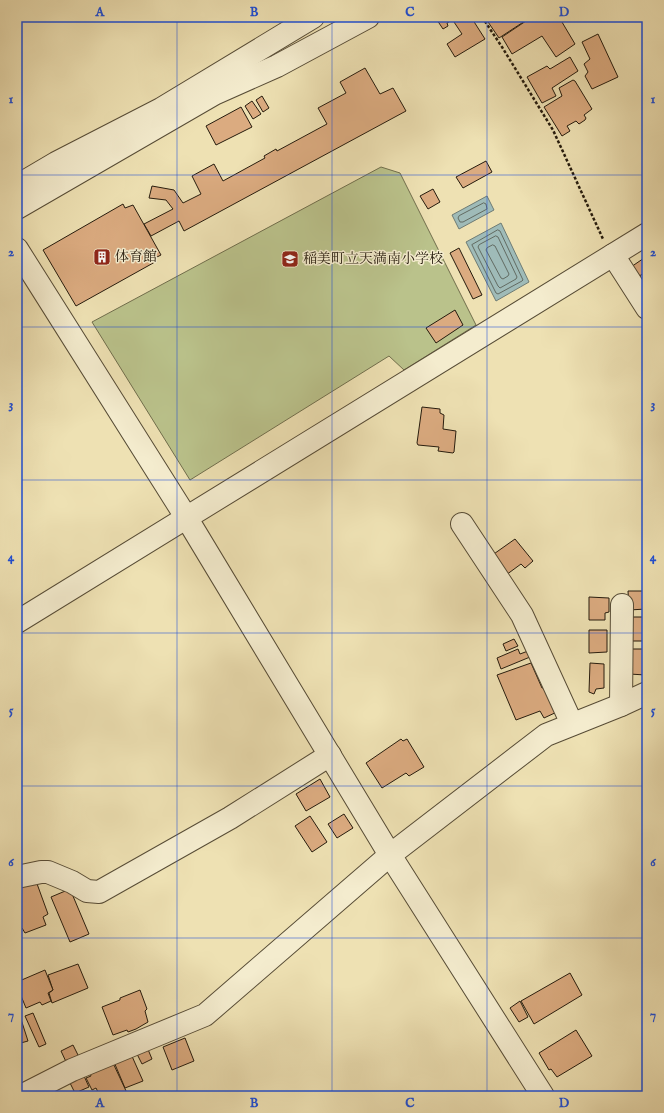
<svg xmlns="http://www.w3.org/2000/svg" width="664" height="1113" font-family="'IM FELL English','Noto Serif JP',serif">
<rect width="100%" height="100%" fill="#eee1b3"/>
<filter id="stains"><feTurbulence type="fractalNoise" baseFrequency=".005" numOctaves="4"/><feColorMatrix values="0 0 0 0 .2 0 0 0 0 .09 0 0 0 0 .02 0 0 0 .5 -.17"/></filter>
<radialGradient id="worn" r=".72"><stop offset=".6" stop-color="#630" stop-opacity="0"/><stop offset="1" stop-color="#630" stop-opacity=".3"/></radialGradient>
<path fill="#bac28b" stroke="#706e4c" d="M381 167 400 173 476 325 404 370 389 356 190 480 92 322Z"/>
<g fill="#9fbbb8" stroke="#6e7b74">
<path d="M487 196 494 210 459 229 452 215Z"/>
<path d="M501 223 529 282 496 301 466 242Z"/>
</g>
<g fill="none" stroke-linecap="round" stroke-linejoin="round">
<g stroke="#626b62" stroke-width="1">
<path d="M484 203 486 204 487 209 463 222H460L458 218 459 216Z"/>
<path d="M498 230 500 231 523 280 522 281 498 294 496 293 472 245Z"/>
<path d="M496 236 498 237 517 277 516 279 500 288 498 286 478 247 479 245Z"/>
<path d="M493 245 495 246 509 274 508 276 503 279 501 278 486 250 487 248Z"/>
</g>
</g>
<g fill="#dbab80" stroke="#251b0d">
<path d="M435 17H457L447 23 448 26 443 29Z"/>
<path d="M463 17H471L485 39 455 57 447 44 462 34 454 22Z"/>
<path d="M489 17H531L499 38 486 19Z"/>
<path d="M532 17H559L575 44 556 57 542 36 512 54 502 37Z"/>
<path d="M563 17H574L565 21Z"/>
<path d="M598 34 618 77 592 89 585 76 588 72 584 64 590 59 582 42Z"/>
<path d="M570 57 578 71 552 88 556 96 542 103 527 77 547 66 550 69Z"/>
<path d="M365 68 380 94 393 88 406 111 184 231 179 221 151 236 144 224 173 209 166 200 149 198 152 186 174 190 183 203 201 194 192 176 214 164 223 181 265 158 264 156 276 149 277 151 327 124 318 108 346 93 340 82Z"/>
<path d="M573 80 575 81 592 109 584 115 586 118 585 120 579 124 576 121 567 126 570 131 562 136 544 107 562 96 559 88Z"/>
<path d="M262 96 269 108 263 112 256 100Z"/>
<path d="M252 101 261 114 253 119 245 106Z"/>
<path d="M241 107 252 127 216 145 206 126Z"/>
<path d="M486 161 492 172 463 188 456 177Z"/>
<path d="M433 189 440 202 428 209 420 196Z"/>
<path d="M123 204 125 208 133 205 161 255 153 259 155 262 76 306 43 250Z"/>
<path d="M459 248 482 295 473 299 450 253Z"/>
<path d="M647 256V272L637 277 631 267Z"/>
<path d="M455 310 463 325 436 343 426 328Z"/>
<path d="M422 407 440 409V413L444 415 443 429 456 431 454 452 453 453 438 451 439 447 418 445 417 443Z"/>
<path d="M515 539 533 561 525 568 521 564 506 575 491 556Z"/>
<path d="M628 591H645L646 609 629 610Z"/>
<path d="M589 597 609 598V612L605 613V620H589Z"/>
<path d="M630 617H646L645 641H629Z"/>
<path d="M589 630H607V652L589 653Z"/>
<path d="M514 639 518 646 506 651 503 644Z"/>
<path d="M518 649 520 654 528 651 530 657 501 669 497 658Z"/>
<path d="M630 649H647L646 675 629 674Z"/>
<path d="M531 663 542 688 547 687 559 711 544 718 540 711 516 720 497 675Z"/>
<path d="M590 663 604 664V688L596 689 594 694 589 692Z"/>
<path d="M401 739 403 741 407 739 424 767 409 776 406 773 382 788 366 763Z"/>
<path d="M320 779 330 797 306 811 296 794Z"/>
<path d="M344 814 353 828 337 838 328 824Z"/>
<path d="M310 816 327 842 312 852 295 826Z"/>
<path d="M36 881 48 914 43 917 46 925 25 933 22 928 17 930V887Z"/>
<path d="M70 889 89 934 70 942 51 897Z"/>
<path d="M78 964 88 988 52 1003 49 993 53 990 48 975Z"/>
<path d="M45 970 53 990 48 993 51 1001 42 1005 40 1002 26 1008 17 986V982Z"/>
<path d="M570 973 582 995 534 1024 521 1001Z"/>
<path d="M140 990 147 1009 145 1011 148 1022 136 1029 128 1032 127 1030 113 1035 102 1007 120 1000V998Z"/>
<path d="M520 1001 528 1017 519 1022 510 1008Z"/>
<path d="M19 1013 28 1041 17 1044V1014Z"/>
<path d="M33 1013 46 1044 39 1047 25 1016Z"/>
<path d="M576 1030 592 1056 557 1077 551 1069 549 1070 539 1053Z"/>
<path d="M185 1038 194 1061 172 1070 163 1047Z"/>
<path d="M73 1045 80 1059 68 1066 61 1051Z"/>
<path d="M147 1047 152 1059 142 1064 136 1052Z"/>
<path d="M131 1054 143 1081 125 1088 114 1062Z"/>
<path d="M113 1063 127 1093 123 1096H100L96 1088 92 1090 86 1078 91 1076 90 1073Z"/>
<path d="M84 1076 89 1087 75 1093 70 1083Z"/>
</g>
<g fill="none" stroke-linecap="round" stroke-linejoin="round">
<g stroke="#574c36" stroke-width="24">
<g id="minor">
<path d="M17 186 56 163 161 109 313 17"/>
<path d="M17 208 214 94 277 66 368 17"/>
<path d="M17 249 186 517 390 855 543 1096"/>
<path d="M613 255 647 308"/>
<path d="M462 524 522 615 572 724"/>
<path d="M17 622 647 234"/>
<path d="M621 705 622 605"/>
<path d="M17 877 41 872H48L72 882 87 891 99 892 230 818 330 755"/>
<path d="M21 1096 72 1070 205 1015 390 855 546 735 621 705 647 693"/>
</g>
</g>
<path stroke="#251b0d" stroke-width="2.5" stroke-dasharray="3 2" stroke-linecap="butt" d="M482 17 502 47 553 130 603 239"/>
<use href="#minor" stroke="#f4ecce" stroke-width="22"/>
</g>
<path fill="none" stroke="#1d4ed8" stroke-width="1" stroke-opacity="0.55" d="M177 17V1096M332 17V1096M487 17V1096M17 175H647M17 327H647M17 480H647M17 633H647M17 786H647M17 938H647"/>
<defs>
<g id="building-square" transform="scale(0.9)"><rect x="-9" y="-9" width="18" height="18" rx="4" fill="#8f2418" stroke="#f4ecce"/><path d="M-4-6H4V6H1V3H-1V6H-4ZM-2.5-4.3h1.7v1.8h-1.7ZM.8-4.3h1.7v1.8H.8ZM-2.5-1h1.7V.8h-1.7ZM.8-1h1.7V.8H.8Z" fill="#fff"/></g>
<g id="school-square" transform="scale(0.9)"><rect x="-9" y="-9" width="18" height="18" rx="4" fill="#8f2418" stroke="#f4ecce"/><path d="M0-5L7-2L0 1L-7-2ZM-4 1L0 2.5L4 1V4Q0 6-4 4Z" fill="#fff"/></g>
</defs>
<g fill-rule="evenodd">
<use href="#building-square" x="102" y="257"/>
<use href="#school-square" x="290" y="259"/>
</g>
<g text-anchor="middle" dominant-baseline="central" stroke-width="3" stroke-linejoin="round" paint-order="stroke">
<g font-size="14" fill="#251b0d" stroke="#f4ecce" text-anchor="start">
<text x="115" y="257">体育館</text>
<text x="303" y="259">稲美町立天満南小学校</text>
</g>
</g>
<rect width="664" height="1113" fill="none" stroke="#eee1b3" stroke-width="44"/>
<rect x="22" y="22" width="620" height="1069" fill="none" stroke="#1d4ed8" stroke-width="1.5"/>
<g font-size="13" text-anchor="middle" font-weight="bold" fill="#1d4ed8">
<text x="100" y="16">A</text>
<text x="254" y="16">B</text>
<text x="410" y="16">C</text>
<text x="564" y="16">D</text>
<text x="11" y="103">1</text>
<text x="653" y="103">1</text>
<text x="11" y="256">2</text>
<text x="653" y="256">2</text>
<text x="11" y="408">3</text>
<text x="653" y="408">3</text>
<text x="11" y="561">4</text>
<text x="653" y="561">4</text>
<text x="11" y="714">5</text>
<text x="653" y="714">5</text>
<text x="11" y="866">6</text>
<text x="653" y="866">6</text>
<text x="11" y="1019">7</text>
<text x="653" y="1019">7</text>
<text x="100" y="1107">A</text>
<text x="254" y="1107">B</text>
<text x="410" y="1107">C</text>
<text x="564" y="1107">D</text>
</g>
<rect width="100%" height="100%" filter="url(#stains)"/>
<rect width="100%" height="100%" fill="url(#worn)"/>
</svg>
